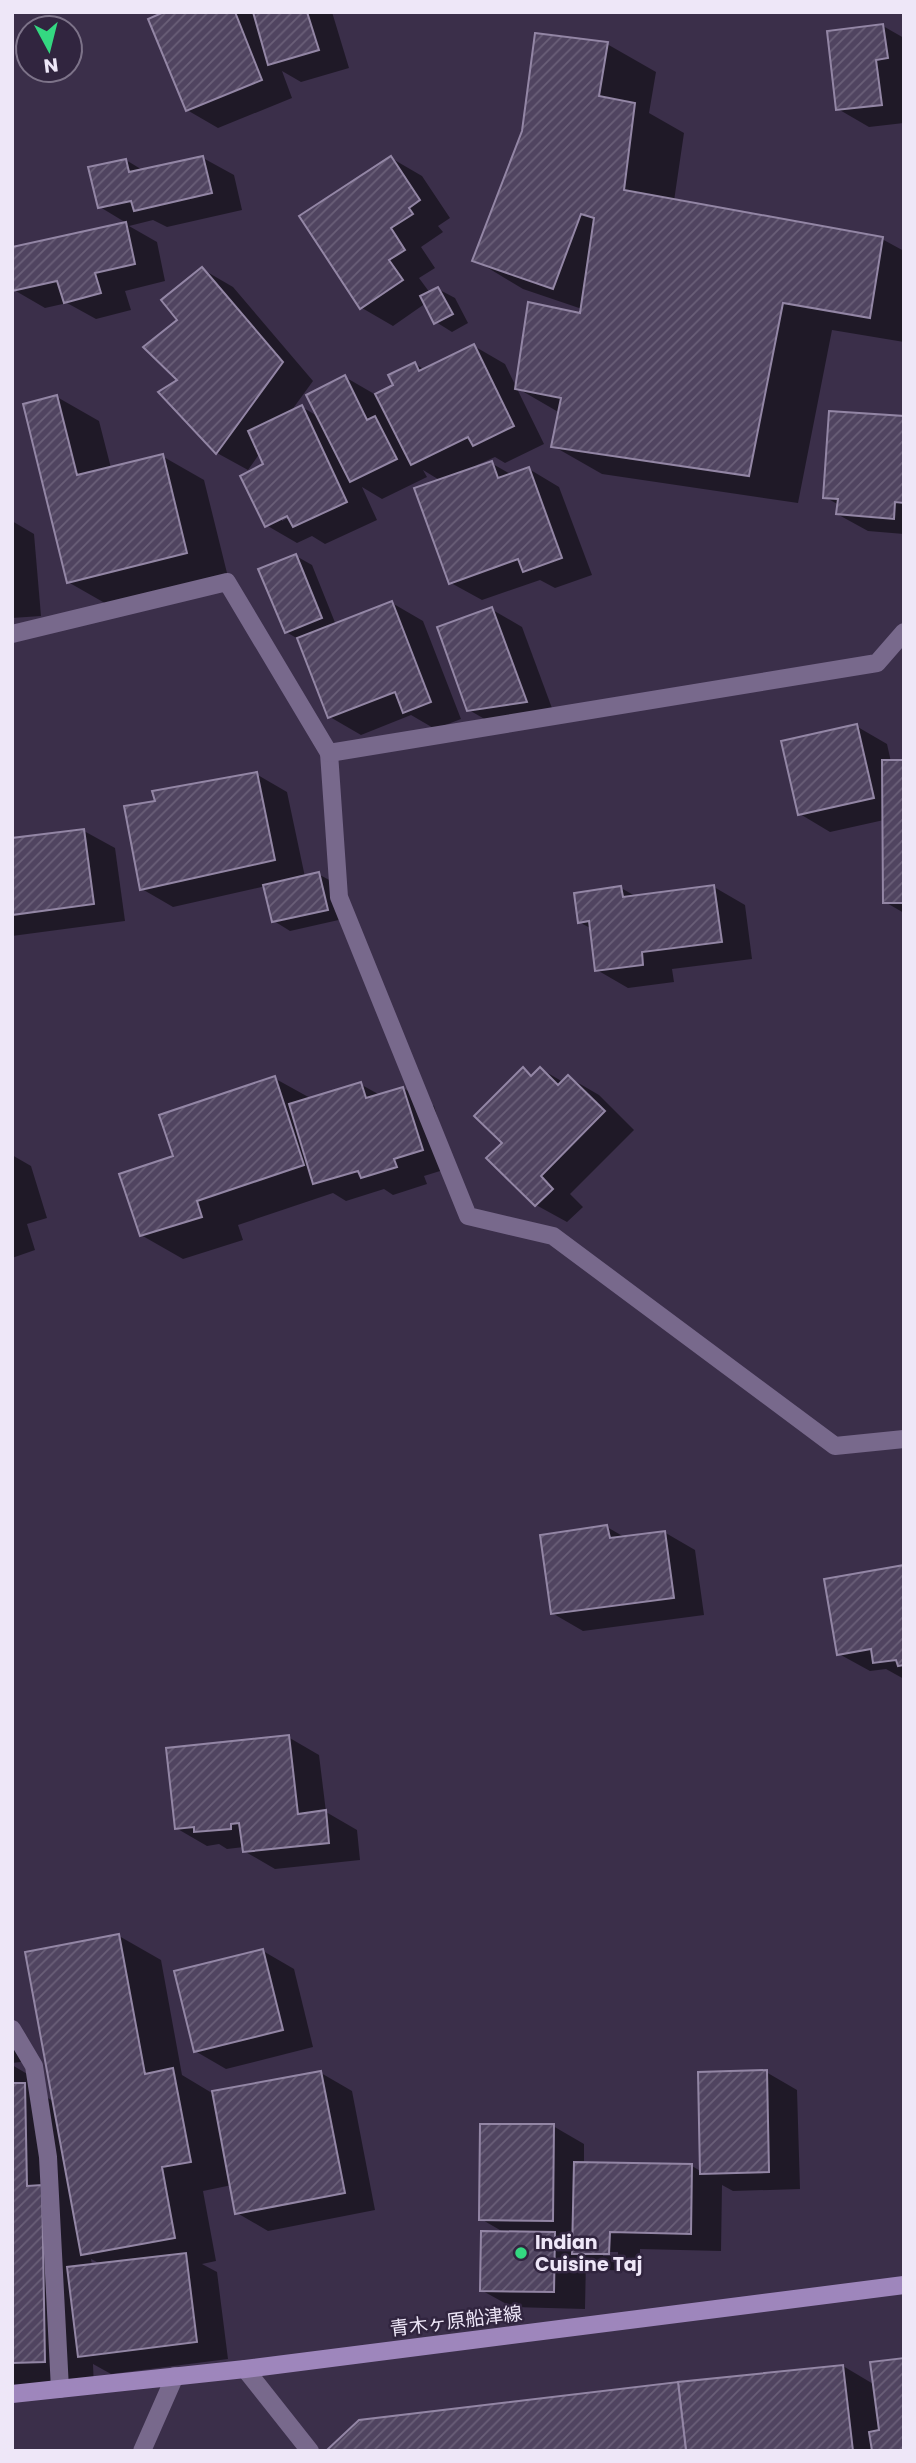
<svg xmlns="http://www.w3.org/2000/svg" width="916" height="2463" font-family="Poppins,'Noto Sans JP',sans-serif">
<defs>
<pattern id="building-hatch" width="6" height="6" patternUnits="userSpaceOnUse" patternTransform="scale(1.75)"><rect width="6" height="6" fill="#504460"/><path d="M-1 1l2-2M0 6l6-6M5 7l2-2" fill="none" stroke="#6a5f78"/></pattern>
</defs>
<rect width="100%" height="100%" fill="#3b2f4a"/>
<g fill="#0007" fill-rule="evenodd">
<path d="M169 12H332L349 68 301 82 282 71 292 98 218 128 187 110Z"/>
<path d="M883 26 904 38V123L869 127 838 109Z"/>
<path d="M607 44 656 72 649 113 684 133 674 201 882 239 904 251V342L832 330 798 503 602 474 553 446 560 413 517 388 581 316 582 309 523 289 475 260Z"/>
<path d="M203 158 234 175 242 210 167 227 153 220 129 226 157 242 165 281 125 291 131 310 96 319 67 303 45 308 14 290 12 248 128 224 100 207 126 160 144 171Z"/>
<path d="M391 158 422 176 450 218 438 226 443 232 421 247 435 268 419 278 430 293 438 289 455 298 468 323 452 332 436 322 426 303 393 326 362 308Z"/>
<path d="M202 269 233 287 313 381 289 414 302 407 319 417 345 377 376 395 395 386 415 364 425 370 474 346 505 364 544 444 505 463 495 457 477 465 478 468 491 463 512 475 529 469 559 487 592 575 555 588 540 580 482 600 451 583 441 481 423 470 427 477 382 499 362 487 377 520 325 544 312 536 297 543 266 525 265 465 260 453 248 470 217 453 161 392 180 380V320ZM296 514 282 521V517Z"/>
<path d="M57 397 99 421 111 468 162 456 204 480 228 577 110 606 68 582Z"/>
<path d="M904 418V534L868 531 837 514 839 505 825 497Z"/>
<path d="M12 521 34 534 41 616 12 618Z"/>
<path d="M296 556 312 565 336 625 392 603 423 621 461 719 435 729 411 715 361 735 330 717 300 640 286 632Z"/>
<path d="M491 609 522 627 556 719 500 728 469 710Z"/>
<path d="M856 726 887 744 891 762H904V913L885 902 884 820 830 832 800 814Z"/>
<path d="M256 774 287 792 305 877 318 874 335 883 343 919 290 931 274 921 266 886 173 907 142 889 157 803Z"/>
<path d="M84 831 115 848 125 921 12 936V839Z"/>
<path d="M714 887 745 905 752 959 672 969 674 982 628 988 597 970 592 929 579 922 621 888 637 897Z"/>
<path d="M523 1069 534 1076 541 1069 563 1082 568 1077 599 1095 634 1130 570 1194 583 1207 567 1222 536 1205Z"/>
<path d="M274 1078 312 1099 360 1084 380 1095 403 1088 434 1106 453 1167 424 1176 427 1184 393 1195 384 1189 346 1201 333 1193 238 1225 243 1240 183 1259 141 1235 175 1157Z"/>
<path d="M12 1155 31 1166 47 1218 27 1224 35 1250 12 1258Z"/>
<path d="M607 1527 626 1538 664 1532 695 1550 704 1615 583 1631 552 1613Z"/>
<path d="M904 1567V1679L886 1669 870 1671 839 1654Z"/>
<path d="M288 1737 319 1755 326 1812 357 1830 360 1860 275 1869 244 1851V1847L227 1849 219 1844 207 1846 176 1828Z"/>
<path d="M119 1936 161 1960 182 2075 212 2093 321 2073 352 2091 375 2210 268 2231 237 2213 232 2185 203 2191 216 2261 202 2264 217 2272 228 2359 111 2374 93 2364 94 2389 12 2391V2065L46 2085V2097L55 2102ZM91 2259 95 2261 101 2265 92 2266Z"/>
<path d="M263 1951 294 1969 313 2047 226 2069 195 2051Z"/>
<path d="M12 2022 28 2061 12 2063Z"/>
<path d="M766 2072 797 2090 800 2189 733 2191 722 2185 721 2251 640 2249V2271L605 2270 586 2259 585 2309 512 2307 481 2290 505 2233 481 2219 553 2126 584 2144V2164L692 2166 702 2172ZM562 2238H574V2245ZM603 2252H618V2256H603Z"/>
<path d="M843 2366 875 2385 904 2451H332Z"/>
</g>
<g fill="url(#building-hatch)" stroke="#9386a5" stroke-width="2">
<path d="M164 12H235L262 80 186 111 148 19Z"/>
<path d="M253 12H307L319 50 268 65Z"/>
<path d="M883 24 888 58 876 60 882 105 836 110 827 31Z"/>
<path d="M535 33 608 42 599 96 635 103 624 190 883 237 870 318 783 303 749 476 551 447 561 398 515 389 528 302 580 313 594 218 581 214 553 289 472 261 522 131Z"/>
<path d="M203 156 212 193 134 211 131 201 98 208 88 167 126 159 129 172Z"/>
<path d="M391 156 420 200 409 208 413 214 391 228 405 250 389 260 403 280 360 309 299 216Z"/>
<path d="M126 222 135 264 95 273 101 293 64 303 57 281 12 291V247Z"/>
<path d="M202 267 283 362 216 454 158 392 177 380 143 347 177 320 161 300Z"/>
<path d="M438 287 453 314 434 324 420 296Z"/>
<path d="M474 344 514 426 473 446 468 437 411 465 375 394 393 385 388 375 415 362 419 371Z"/>
<path d="M345 375 367 420 375 416 397 459 350 482 306 395Z"/>
<path d="M57 395 77 475 163 454 187 553 67 583 23 404Z"/>
<path d="M302 405 347 502 293 527 287 516 265 527 240 476 263 464 248 431Z"/>
<path d="M829 411 904 416V503L895 502 894 519 836 514 838 499 823 498Z"/>
<path d="M492 461 498 478 529 467 562 558 523 572 518 559 449 584 414 488Z"/>
<path d="M296 554 322 618 285 633 258 569Z"/>
<path d="M392 601 431 702 403 713 395 692 328 718 297 638Z"/>
<path d="M492 607 527 702 467 711 437 627Z"/>
<path d="M857 724 874 798 798 815 781 741Z"/>
<path d="M882 760H904V903H883Z"/>
<path d="M257 772 275 860 140 890 124 806 155 801 152 791Z"/>
<path d="M84 829 94 904 12 915V838Z"/>
<path d="M319 872 328 910 272 922 263 885Z"/>
<path d="M714 885 722 942 642 952 643 965 595 971 589 921 578 923 574 893 621 886 623 897Z"/>
<path d="M523 1067 531 1076 540 1067 558 1085 568 1075 605 1111 541 1176 553 1189 535 1206 486 1158 502 1143 474 1116Z"/>
<path d="M275 1076 304 1165 197 1201 202 1217 140 1236 119 1174 173 1156 159 1115Z"/>
<path d="M361 1082 366 1098 403 1087 423 1150 394 1159 397 1167 361 1178 358 1171 313 1184 289 1104Z"/>
<path d="M607 1525 610 1538 665 1531 674 1598 551 1614 540 1535Z"/>
<path d="M904 1565V1665L898 1666 896 1660 873 1663 871 1649 837 1655 824 1579Z"/>
<path d="M289 1735 298 1814 326 1810 329 1843 243 1852 239 1823 231 1824V1829L194 1832V1827L175 1829 166 1748Z"/>
<path d="M119 1934 145 2074 173 2068 191 2162 162 2167 175 2238 81 2255 25 1952Z"/>
<path d="M263 1949 283 2030 194 2052 174 1971Z"/>
<path d="M767 2070 769 2172 700 2174 698 2072Z"/>
<path d="M321 2071 345 2193 235 2214 212 2091Z"/>
<path d="M12 2083H25L27 2186 42 2185 45 2362 12 2363Z"/>
<path d="M480 2124H554L553 2221 479 2220Z"/>
<path d="M574 2162 692 2164 691 2234 610 2232 609 2254H572Z"/>
<path d="M481 2231 555 2232 554 2292 480 2291Z"/>
<path d="M186 2253 197 2342 78 2357 67 2267Z"/>
<path d="M904 2358V2451H872L869 2432 879 2430 870 2362Z"/>
<path d="M843 2365 853 2451H686L678 2382Z"/>
<path d="M678 2382 686 2451H330L328 2449 359 2420Z"/>
</g>
<g fill="none" stroke-linecap="round" stroke-linejoin="round">
<g stroke="#78698c" stroke-width="18">
<path d="M329 753 339 897 468 1216 553 1236 835 1446 904 1439"/>
<path d="M12 2029 34 2066 48 2157 60 2389"/>
</g>
<g stroke="#78698c" stroke-width="18">
<path d="M12 634 227 582 329 753 877 663 904 632"/>
<path d="M245 2369 310 2451"/>
<path d="M142 2451 175 2376"/>
</g>
<path stroke="#9e86bc" stroke-width="18" d="M12 2394 245 2369 904 2285"/>
</g>
<circle fill="#34d881" stroke="#31253f" stroke-width="2.5" cx="521" cy="2253" r="7"/>
<g text-anchor="middle" dominant-baseline="central" stroke-width="5" stroke-linejoin="round" paint-order="stroke">
<g font-size="19" font-weight="bold" fill="#eee7f8" stroke="#31253f" text-anchor="start">
<text x="535" y="2242">Indian<tspan x="535" dy="22">Cuisine Taj</tspan></text>
</g>
<g font-size="19" fill="#eee7f8" stroke="#31253f">
<text transform="translate(456 2321) rotate(-7)">青木ヶ原船津線</text>
</g>
</g>
<rect width="916" height="2463" fill="none" stroke="#eee7f8" stroke-width="28"/>
<g transform="translate(49 49) rotate(173)"><circle r="33" fill="#31253f" stroke="#7d7389" stroke-width="2"/>
<path d="M0-5L12 26L0 18L-12 26Z" fill="#34d881"/>
<text y="-10" font-size="19" font-weight="bold" text-anchor="middle" fill="#eee7f8">N</text>
</g>
</svg>
